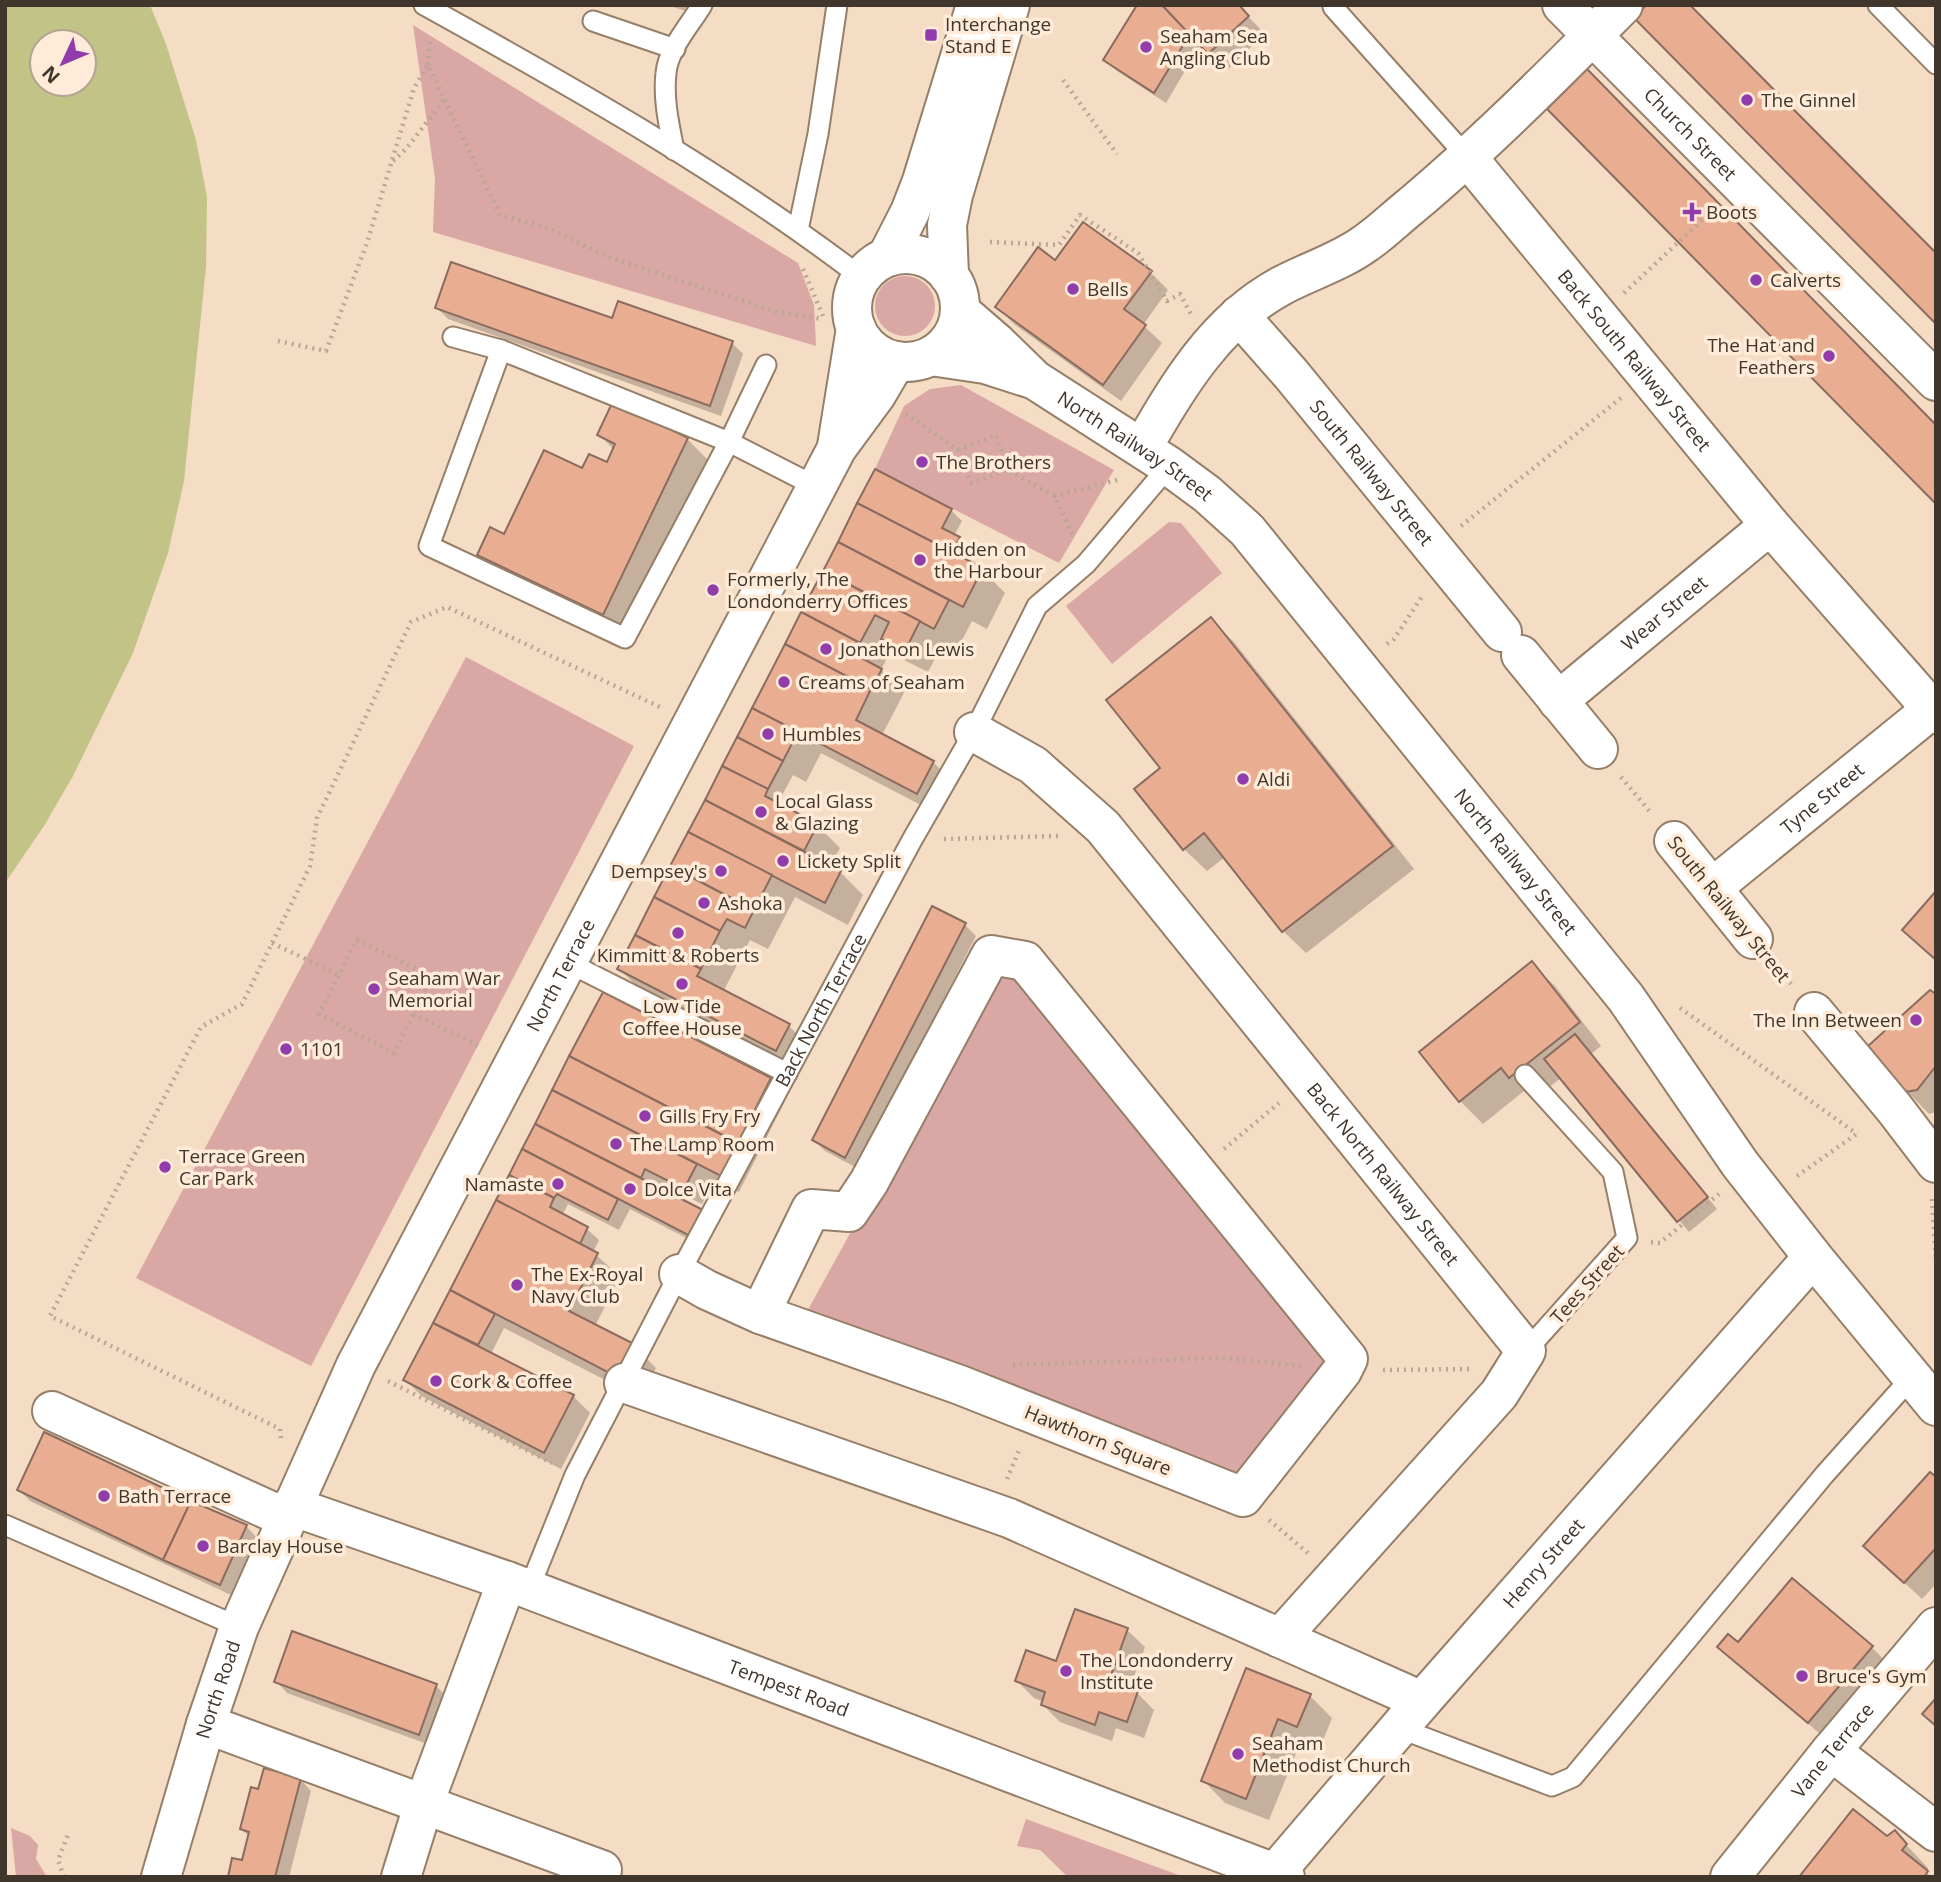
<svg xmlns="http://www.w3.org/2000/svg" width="1941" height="1882" font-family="'Open Sans',sans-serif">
<rect width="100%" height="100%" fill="#f5dcc4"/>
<g fill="#d9a7a4">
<path d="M413 25 798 263 814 305 816 346 433 232 435 178Z"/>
<circle cx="905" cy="306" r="30"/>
<path d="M961 385 1114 470 1059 563 875 469 904 406 930 389Z"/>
<path d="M1169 522 1181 523 1222 573 1112 664 1066 606Z"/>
<path d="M466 657 634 746 311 1366 136 1278Z"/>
<path d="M999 963 1021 964 1331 1358 1243 1486 804 1317Z"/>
<path d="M1026 1819 1184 1877H1068L1040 1850 1017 1846Z"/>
<path d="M11 1828 30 1836 38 1845 36 1859 47 1877H16Z"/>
</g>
<path fill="#c1c387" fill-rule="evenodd" d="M5 5H150L166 44 196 140 207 197 206 267 184 481 168 553 133 653 73 776 44 826 5 883ZM42 42H84V84H42Z"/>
<g fill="#0003">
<path d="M667 5H708L704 17Z"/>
<path d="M1139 5H1241L1239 7 1265 34 1227 70 1201 44 1166 103 1117 71 1105 60Z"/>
<path d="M1056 262 1151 273 1168 290 1143 325 1162 343 1121 401 1014 324 997 307Z"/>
<path d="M437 308 613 320 732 343 743 354 721 416 448 319Z"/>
<path d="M599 434 687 439 710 462 626 637 502 577 479 555 505 537 583 471 607 464 614 450Z"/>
<path d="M875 472 951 510 962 521 954 536 970 550 964 560 982 570 1005 593 987 629 972 621 957 650 943 643 928 672 906 661 892 648 881 670 904 693 882 735 933 762 956 785 940 815 821 753 806 782 793 775 780 799 773 797 786 809 817 825 840 848 830 867 840 872 863 895 848 925 795 897 768 949 750 940 723 992 789 1026 812 1049 799 1073 642 991 619 969Z"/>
<path d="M1211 620 1234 642 1414 869 1306 953 1283 931 1225 857 1207 871 1184 849 1163 769Z"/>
<path d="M965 925 976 936 857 1168 825 1151 814 1140Z"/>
<path d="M1532 964 1555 986 1601 1046 1591 1054 1717 1209 1689 1232 1561 1078 1533 1100 1524 1091 1483 1124 1460 1101 1421 1052Z"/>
<path d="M604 994 770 1080 787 1097 739 1192 714 1180 702 1204 663 1185 660 1190 702 1246 630 1209 619 1230 568 1204 562 1216 587 1229 599 1240 593 1252 620 1277 595 1326 633 1345 656 1368 640 1398 504 1328 491 1354 573 1396 590 1413 561 1469 423 1397 405 1380Z"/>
<path d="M1936 997V1112L1929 1114 1906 1090Z"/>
<path d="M1936 1480V1584L1922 1599 1883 1563Z"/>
<path d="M19 1490 246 1526 257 1538 231 1595 30 1501Z"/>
<path d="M1076 1611 1127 1630 1145 1647 1129 1690 1137 1693 1154 1710 1144 1738 1116 1728 1112 1741 1060 1722 1043 1705 1044 1702 1034 1698 1017 1681 1057 1663Z"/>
<path d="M1739 1645 1871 1647 1889 1664 1826 1739 1719 1647Z"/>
<path d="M1247 1670 1310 1696 1332 1718 1320 1748 1301 1741 1269 1820 1225 1803 1203 1780Z"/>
<path d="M276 1681 436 1686 447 1697 430 1745 287 1693Z"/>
<path d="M300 1779 311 1791 289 1877H229L243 1862 250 1837 241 1829 260 1791Z"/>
<path d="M1895 1833 1928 1868 1926 1872 1931 1877H1801L1887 1839Z"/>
</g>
<g fill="#e9ad92" stroke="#8a6c5f" stroke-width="2">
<path d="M1137 5H1162L1190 34 1154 93 1103 60Z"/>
<path d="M1162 5H1239L1249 16 1208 54Z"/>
<path d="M1646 5H1690L1936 253V324L1634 18Z"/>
<path d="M1587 69 1936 425V504L1547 109Z"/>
<path d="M1083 222 1152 271 1124 309 1146 325 1103 385 995 307 1038 247 1055 260Z"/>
<path d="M451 262 612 318 618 301 733 341 710 406 435 308Z"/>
<path d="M613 401 688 438 603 615 477 555 490 527 504 534 544 450 582 468 589 454 607 462 615 444 597 435Z"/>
<path d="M875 469 952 509 942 528 960 537 952 552 857 503Z"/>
<path d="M857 503 983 568 963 607 838 542Z"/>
<path d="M838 542 949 600 934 629 823 571Z"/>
<path d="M823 571 920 621 905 651 881 639 889 622 875 615 860 643 801 612Z"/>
<path d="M801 612 860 643 854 654 882 669 871 689 785 644Z"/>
<path d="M1211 617 1393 846 1282 932 1204 833 1183 850 1134 789 1160 768 1106 700Z"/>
<path d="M785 644 871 689 856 720 934 761 917 794 752 708Z"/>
<path d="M752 708 798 732 783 761 737 737Z"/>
<path d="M737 737 783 761 768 789 722 766Z"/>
<path d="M722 766 768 789 765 796 818 824 804 851 705 800Z"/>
<path d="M705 800 841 871 825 903 688 832Z"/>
<path d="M688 832 772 875 754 910 670 866Z"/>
<path d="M670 866 754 910 745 928 727 919 720 931 654 897Z"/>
<path d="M1936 891V960L1902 930Z"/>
<path d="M654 897 720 931 701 969 635 935Z"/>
<path d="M932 906 966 923 845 1158 812 1140Z"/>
<path d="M635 935 701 969 697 976 790 1024 776 1051 617 969Z"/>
<path d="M1532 961 1580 1022 1509 1078 1501 1068 1459 1102 1419 1052Z"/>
<path d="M1930 990 1936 994V1066L1917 1090 1905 1092 1868 1046Z"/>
<path d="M603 992 771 1078 738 1143 569 1056Z"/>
<path d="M1575 1034 1708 1197 1677 1222 1544 1059Z"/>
<path d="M569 1056 738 1143 721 1176 552 1090Z"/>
<path d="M552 1090 697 1164 684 1189 645 1169 641 1178 535 1124Z"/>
<path d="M535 1124 703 1210 690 1236 522 1149Z"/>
<path d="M522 1149 618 1199 608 1220 557 1194 554 1198 509 1175Z"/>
<path d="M509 1175 554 1198 550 1207 588 1227 580 1244 496 1200Z"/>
<path d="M496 1200 598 1253 569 1311 634 1344 617 1377 450 1290Z"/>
<path d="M450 1290 495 1314 478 1345 433 1323Z"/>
<path d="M433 1323 574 1395 544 1453 403 1380Z"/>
<path d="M44 1432 191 1501 163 1560 17 1490Z"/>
<path d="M1930 1472 1936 1477V1548L1904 1583 1863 1546Z"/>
<path d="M191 1501 247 1525 220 1585 163 1560Z"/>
<path d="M1792 1578 1873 1646 1808 1723 1717 1647 1728 1634 1738 1642Z"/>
<path d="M1075 1609 1128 1628 1109 1681 1138 1691 1127 1722 1099 1712 1095 1725 1041 1705 1045 1692 1015 1681 1026 1650 1056 1661Z"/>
<path d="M292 1631 437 1684 419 1735 274 1682Z"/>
<path d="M1246 1668 1311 1694 1297 1727 1278 1719 1246 1799 1201 1781Z"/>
<path d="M1936 1698V1726L1922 1714Z"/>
<path d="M264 1768 301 1778 275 1877H228L232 1858 242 1860 249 1832 240 1829 251 1787 258 1789Z"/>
<path d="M1853 1809 1887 1836 1895 1830 1907 1844 1902 1850 1928 1871 1924 1877H1799Z"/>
</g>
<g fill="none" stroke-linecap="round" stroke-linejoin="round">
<g stroke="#957f68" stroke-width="23">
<g id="lane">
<path d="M424 5C574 88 725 173 861 277"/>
<path d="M1878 5 1936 64"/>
<path d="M1333 7 1468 158"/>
<path d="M593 21 675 49"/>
<path d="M674 150C669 125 663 99 666 73 668 49 690 25 702 5"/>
<path d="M798 230 818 134 837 5"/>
<path d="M453 337 501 350"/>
<path d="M766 365 729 442 625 638 429 546 501 350 729 442 817 487"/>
<path d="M567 962 787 1073"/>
<path d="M1525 1075 1613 1172 1627 1238 1526 1351"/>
<path d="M5 1525 239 1627"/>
<path id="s1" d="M529 1589 575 1475 679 1274 912 840 974 732 1037 606 1086 564 1169 466"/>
<path d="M1399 1728 1552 1786 1573 1777 1825 1474 1911 1378"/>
</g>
</g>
<g stroke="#957f68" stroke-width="42">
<g id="street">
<path id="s2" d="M1562 5 1936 381"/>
<path id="s3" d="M1468 158 1770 525 1936 714"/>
<path id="s4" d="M960 311 997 343 1035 380 1169 466 1207 494 1247 530 1626 998 1740 1164 1813 1257 1936 1406"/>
<path id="s5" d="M1239 315 1291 374 1502 632"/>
<path d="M931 356 985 364 1029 378"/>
<path d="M1142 448C1178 386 1215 322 1281 286 1309 271 1340 262 1366 243 1382 232 1396 218 1411 206 1486 143 1554 74 1623 5"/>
<path d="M1521 655 1598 749"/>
<path id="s6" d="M1558 701 1770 525"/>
<path id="s7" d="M974 732 1033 765 1103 827 1526 1351 1499 1394 1280 1638"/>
<path d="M1674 841 1753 939"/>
<path id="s8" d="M1712 888 1931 710"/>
<path d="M991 955 1025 961 1348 1359 1342 1371 1243 1497 960 1385 760 1314 811 1209 849 1212 869 1182Z"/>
<path d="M1814 1012 1894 1108 1936 1163"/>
<path d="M679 1274 707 1290 760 1314"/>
<path d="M624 1383 1009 1518 1422 1701"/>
<path d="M52 1411 286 1518"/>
<path d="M206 1724 602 1870"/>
<path d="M1831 1751 1936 1832"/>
<path id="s9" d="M1275 1873 1422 1701 1813 1257"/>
<path d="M401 1877 423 1806 507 1581"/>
<path id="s10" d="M1730 1877 1831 1751 1936 1627"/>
</g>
</g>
<g stroke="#957f68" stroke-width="42">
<g id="secondary">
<path d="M837 446 856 328"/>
<path id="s11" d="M291 1506 507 1581 1285 1877"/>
<path id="s12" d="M161 1877 206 1724 239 1627 356 1365 837 448 876 395 896 361"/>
</g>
</g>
<g stroke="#957f68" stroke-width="42">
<g id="primary">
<circle cx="906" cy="308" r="54"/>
<path d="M887 257 910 212 922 181 976 5"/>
<path d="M949 276 947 225 953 195 1010 5"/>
</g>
</g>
<g stroke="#baa693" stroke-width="4.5" stroke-dasharray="2 5" stroke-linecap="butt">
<path d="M428 65 430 39"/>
<path d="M1063 80 1117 154"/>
<path d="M393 161 406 149 444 100"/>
<path d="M990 242 1059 245 1080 215 1138 253 1167 301 1180 294 1191 314"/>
<path d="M803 269 823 316"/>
<path d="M1624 293 1715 208"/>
<path d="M278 341 326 351 367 243 414 88 428 65 500 215 551 229 605 256 777 312 823 319"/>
<path d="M906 414 958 450 971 483 1008 470 1054 496 1074 537"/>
<path d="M958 450 996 435 1008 470"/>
<path d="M1054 496 1121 479"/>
<path d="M1461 526 1621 398"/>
<path d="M1387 644 1394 639 1423 595"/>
<path d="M1621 777 1651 813"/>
<path d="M944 839 1058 836"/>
<path d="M357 940 432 977 394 1053 319 1014Z"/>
<path d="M272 943 339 975"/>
<path d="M1776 967 1791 984"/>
<path d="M1680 1008 1857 1134"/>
<path d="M413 1014 481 1047"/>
<path d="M1224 1149 1279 1103"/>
<path d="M1797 1176 1858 1133"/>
<path d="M1932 1199 1936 1261"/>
<path d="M1651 1242 1660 1243 1719 1194"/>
<path d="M1013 1365 1222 1358 1301 1366"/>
<path d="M1383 1370 1472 1369"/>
<path d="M388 1381 552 1463"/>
<path d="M281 1438 280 1429 50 1316 201 1027 242 1004 310 866 317 818 411 622 447 607 662 708"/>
<path d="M1007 1479 1020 1448"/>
<path d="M1269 1520 1308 1553"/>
<path d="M64 1877 58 1860 68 1835"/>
</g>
<use href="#lane" stroke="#fff" stroke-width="19"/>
<use href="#street" stroke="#fff" stroke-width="38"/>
<use href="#secondary" stroke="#fff" stroke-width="38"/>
<use href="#primary" stroke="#fff" stroke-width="38"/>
</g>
<g fill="#913caa" stroke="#ffebd7" stroke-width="2.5">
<rect x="924" y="28" width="14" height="14" rx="3.5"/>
<circle cx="1146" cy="47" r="7"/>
<circle cx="1747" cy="100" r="7"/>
<path d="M1688.5 201.5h7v7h7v7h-7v7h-7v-7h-7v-7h7z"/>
<circle cx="1756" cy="280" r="7"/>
<circle cx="1073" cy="289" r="7"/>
<circle cx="1829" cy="356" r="7"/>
<circle cx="922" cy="462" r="7"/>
<circle cx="920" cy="560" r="7"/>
<circle cx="713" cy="590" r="7"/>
<circle cx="826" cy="649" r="7"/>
<circle cx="784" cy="682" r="7"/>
<circle cx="768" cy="734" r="7"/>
<circle cx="1243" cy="779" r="7"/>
<circle cx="761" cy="812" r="7"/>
<circle cx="783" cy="861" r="7"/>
<circle cx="721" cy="871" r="7"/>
<circle cx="704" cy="903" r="7"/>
<circle cx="678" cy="933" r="7"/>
<circle cx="682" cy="984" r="7"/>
<circle cx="374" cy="989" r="7"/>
<circle cx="1916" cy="1020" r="7"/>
<circle cx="286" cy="1049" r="7"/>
<circle cx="645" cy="1116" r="7"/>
<circle cx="616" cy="1144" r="7"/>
<circle cx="165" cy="1167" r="7"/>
<circle cx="558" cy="1184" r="7"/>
<circle cx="630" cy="1189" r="7"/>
<circle cx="517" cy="1285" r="7"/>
<circle cx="436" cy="1381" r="7"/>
<circle cx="104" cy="1496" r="7"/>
<circle cx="203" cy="1546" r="7"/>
<circle cx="1066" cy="1671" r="7"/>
<circle cx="1802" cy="1676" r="7"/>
<circle cx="1238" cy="1754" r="7"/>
</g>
<g text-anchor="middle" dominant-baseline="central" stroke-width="7" stroke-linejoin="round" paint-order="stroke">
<g font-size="19" fill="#40362c" stroke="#ffebd7" text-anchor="start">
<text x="945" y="24">Interchange<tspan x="945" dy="22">Stand E</tspan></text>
<text x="1160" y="36">Seaham Sea<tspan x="1160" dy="22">Angling Club</tspan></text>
<text x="1761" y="100">The Ginnel</text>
<text x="1706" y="212">Boots</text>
<text x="1770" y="280">Calverts</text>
<text x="1087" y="289">Bells</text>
<text x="1815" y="345" text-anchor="end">The Hat and<tspan x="1815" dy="22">Feathers</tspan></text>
<text x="936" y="462">The Brothers</text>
<text x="934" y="549">Hidden on<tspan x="934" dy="22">the Harbour</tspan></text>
<text x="727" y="579">Formerly, The<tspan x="727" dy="22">Londonderry Offices</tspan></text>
<text x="840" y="649">Jonathon Lewis</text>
<text x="798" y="682">Creams of Seaham</text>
<text x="782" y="734">Humbles</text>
<text x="1257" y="779">Aldi</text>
<text x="775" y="801">Local Glass<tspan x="775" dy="22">&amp; Glazing</tspan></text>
<text x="797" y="861">Lickety Split</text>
<text x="707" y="871" text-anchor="end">Dempsey's</text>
<text x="718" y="903">Ashoka</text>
<text x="678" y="955" text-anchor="middle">Kimmitt &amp; Roberts</text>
<text x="388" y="978">Seaham War<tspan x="388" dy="22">Memorial</tspan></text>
<text x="682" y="1006" text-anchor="middle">Low Tide<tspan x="682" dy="22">Coffee House</tspan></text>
<text x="1902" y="1020" text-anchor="end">The Inn Between</text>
<text x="300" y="1049">1101</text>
<text x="659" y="1116">Gills Fry Fry</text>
<text x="630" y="1144">The Lamp Room</text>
<text x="179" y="1156">Terrace Green<tspan x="179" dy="22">Car Park</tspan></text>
<text x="544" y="1184" text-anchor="end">Namaste</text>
<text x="644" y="1189">Dolce Vita</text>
<text x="531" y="1274">The Ex-Royal<tspan x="531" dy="22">Navy Club</tspan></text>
<text x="450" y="1381">Cork &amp; Coffee</text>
<text x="118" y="1496">Bath Terrace</text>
<text x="217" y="1546">Barclay House</text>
<text x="1080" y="1660">The Londonderry<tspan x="1080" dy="22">Institute</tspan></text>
<text x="1816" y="1676">Bruce's Gym</text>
<text x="1252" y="1743">Seaham<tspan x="1252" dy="22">Methodist Church</tspan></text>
</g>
<g font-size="19" fill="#40362c" stroke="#ffebd7">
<text stroke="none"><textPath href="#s2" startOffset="182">Church Street</textPath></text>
<text stroke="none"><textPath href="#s3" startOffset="262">Back South Railway Street</textPath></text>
<text stroke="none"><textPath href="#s4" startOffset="222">North Railway Street</textPath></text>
<text stroke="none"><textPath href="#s5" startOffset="206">South Railway Street</textPath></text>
<text stroke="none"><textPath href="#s6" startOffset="138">Wear Street</textPath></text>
<text stroke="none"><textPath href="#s8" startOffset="142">Tyne Street</textPath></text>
<text stroke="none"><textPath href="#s4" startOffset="789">North Railway Street</textPath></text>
<text transform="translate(1729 909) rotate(51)">South Railway Street</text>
<text stroke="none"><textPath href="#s12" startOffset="989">North Terrace</textPath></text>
<text stroke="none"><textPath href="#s1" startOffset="649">Back North Terrace</textPath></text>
<text stroke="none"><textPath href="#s7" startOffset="607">Back North Railway Street</textPath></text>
<text transform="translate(1587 1284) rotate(-48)">Tees Street</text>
<text transform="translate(1098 1440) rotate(22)">Hawthorn Square</text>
<text stroke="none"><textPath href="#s9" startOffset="410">Henry Street</textPath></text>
<text stroke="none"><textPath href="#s11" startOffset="530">Tempest Road</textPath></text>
<text stroke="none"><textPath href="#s12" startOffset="196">North Road</textPath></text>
<text stroke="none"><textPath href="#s10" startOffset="163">Vane Terrace</textPath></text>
</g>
</g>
<rect width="1941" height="1882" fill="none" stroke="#40362c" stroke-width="14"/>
<g transform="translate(63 63) rotate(226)"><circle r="33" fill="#ffebd7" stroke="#b3a393" stroke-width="2"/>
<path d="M0-5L12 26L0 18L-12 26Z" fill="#913caa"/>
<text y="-10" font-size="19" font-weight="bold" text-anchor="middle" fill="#40362c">N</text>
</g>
</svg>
